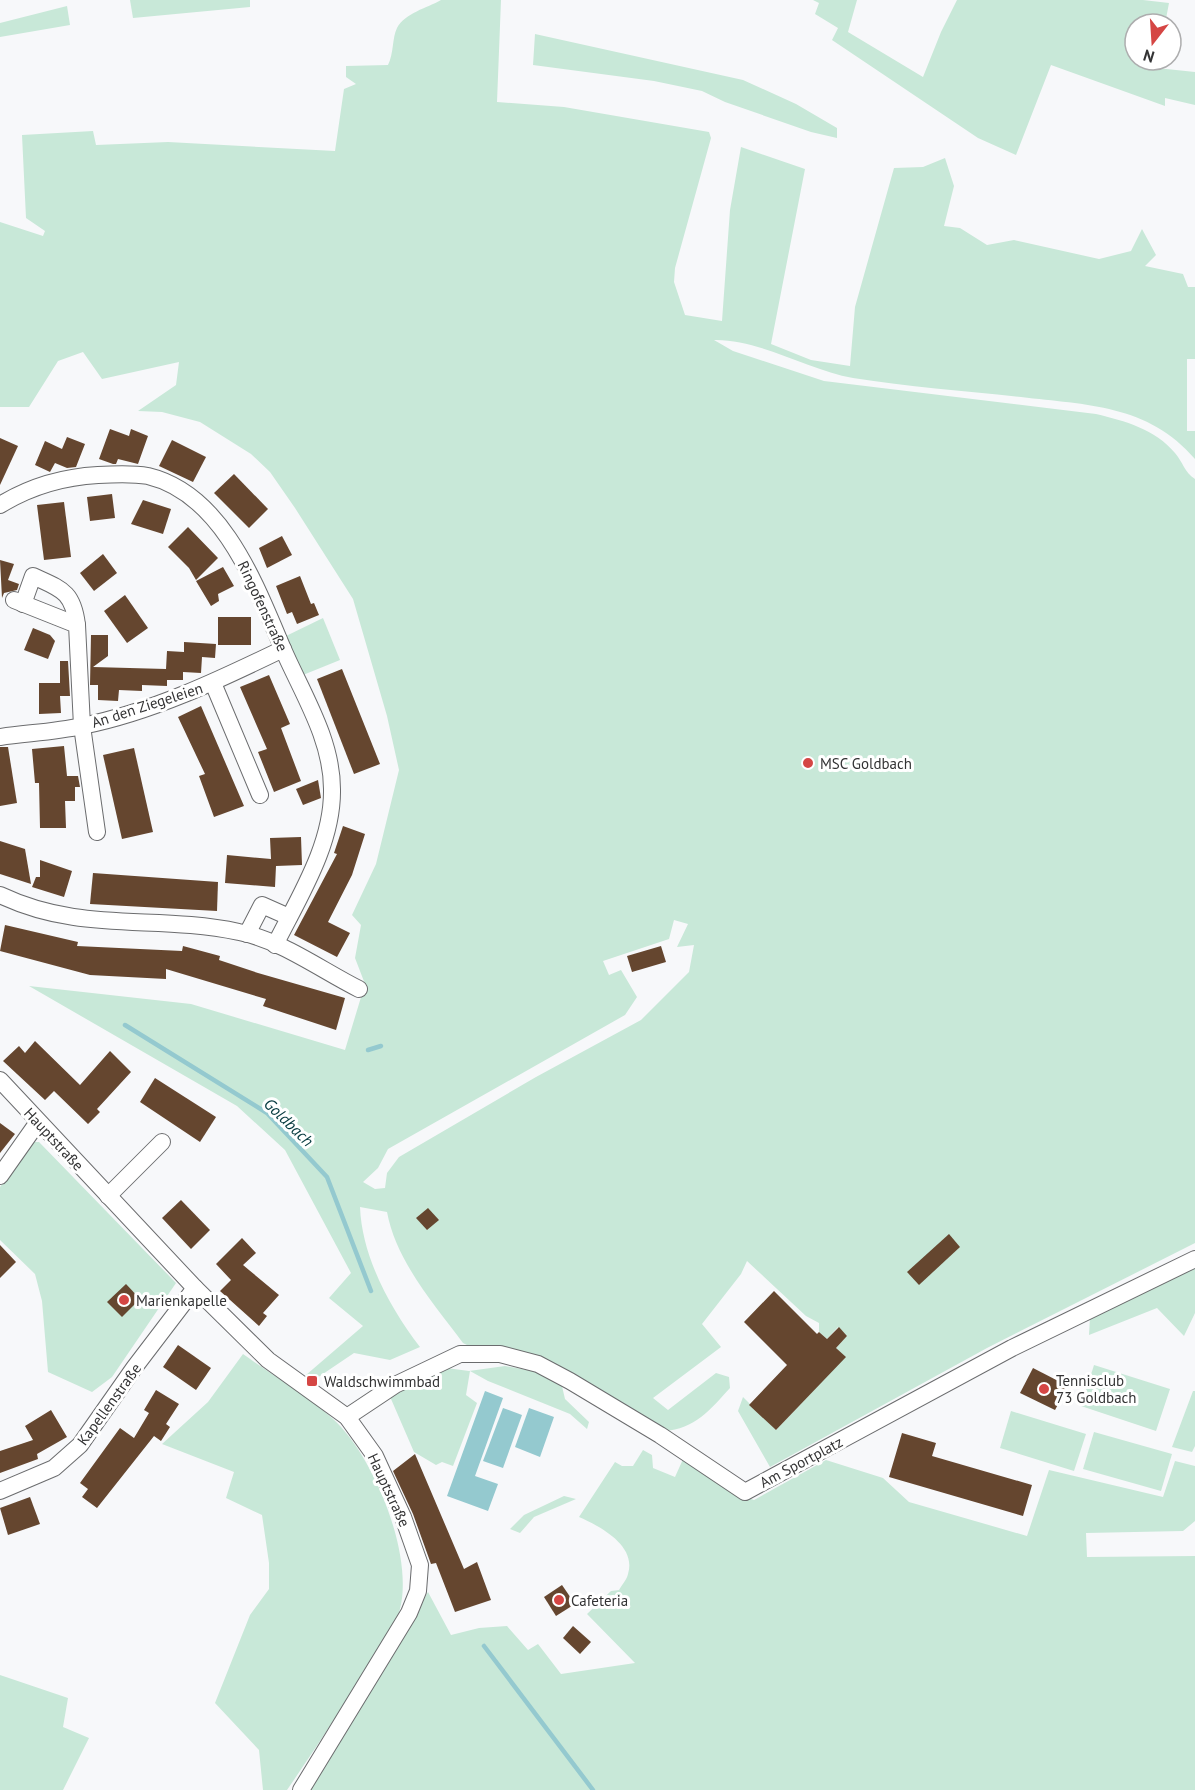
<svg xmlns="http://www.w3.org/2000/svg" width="1195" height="1790" font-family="'PT Sans',sans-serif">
<rect width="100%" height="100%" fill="#f7f8fa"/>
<g fill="#c8e8d8" fill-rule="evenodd">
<path d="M130 0H250V7L133 18Z"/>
<path d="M441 0H501L497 102 564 107 709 132 711 138 675 268 674 282 685 315 722 321 730 210 741 147 805 169 771 344 811 360 850 366 855 307 894 168 923 167 945 158 954 186 944 226 960 228 987 245 1014 240 1099 259 1131 251 1142 229 1156 255 1145 266 1183 274 1188 287H1195V359H1187V431H1195V459C1148 404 1086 405 1021 397 965 391 909 387 853 378 808 370 759 339 714 340L733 351 824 381 1096 414C1125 421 1155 429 1175 453 1183 462 1184 472 1195 479V1243L987 1348 770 1467 738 1411 743 1397 776 1430 845 1357 836 1348 847 1336 838 1327 827 1339 819 1332V1323L806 1316 747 1261 741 1274 702 1324 721 1347 653 1398 668 1410 716 1373 729 1377 730 1388C710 1410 695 1429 664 1431L573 1376 473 1348 463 1343C434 1304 396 1261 387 1212L360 1207C362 1257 390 1308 420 1347L390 1360 354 1353 314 1380 306 1375 363 1326 329 1298 351 1273 285 1150 237 1106 29 986 191 1004 345 1050 365 984 355 958 361 925 352 915 376 864 399 770 387 716 353 599 295 508 270 472 251 454 200 422 162 412 138 411 176 385 179 362 102 379 83 352 58 361 29 407H0V222L43 236 45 231 26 218 22 135 93 131 96 145 168 142 335 151 344 89 356 84 346 77V66L388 65C394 53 392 38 397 28 405 13 427 8 441 0ZM674 920 688 924 677 947 694 945 689 972 641 1020 536 1077 399 1157 387 1173 385 1188 375 1189 363 1182 378 1168 388 1149 625 1015 637 997 621 970 609 975 603 961 669 939Z"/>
<path d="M813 0H857L848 32 923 77 941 32 957 0H1143L1169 3 1165 24H1135V60H1158L1157 68 1195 72V105L1165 98V106L1051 65 1016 155 978 138 832 40 838 28 815 14 819 3Z"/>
<path d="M67 6 70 25 0 37V23Z"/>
<path d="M535 34 743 80 796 104 837 128V138L811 132 725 102 702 91 654 81 533 65Z"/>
<path d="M323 618 340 660 303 675 286 636Z"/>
<path d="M33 1142H39L176 1283 112 1377 92 1392 48 1372 42 1301 35 1274 0 1240V1187Z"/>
<path d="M1195 1267V1313L1184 1336 1157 1308 1089 1335 1090 1317Z"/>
<path d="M243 1354C272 1375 305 1394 332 1418 373 1454 414 1554 400 1609 397 1623 383 1639 376 1652 347 1700 318 1745 287 1790H263L259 1750 215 1703 250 1615 269 1589V1563L262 1515 226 1498 234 1472 162 1444 208 1402Z"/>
<path d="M1094 1365 1170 1389 1156 1431 1081 1406Z"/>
<path d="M505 1366 533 1371 561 1382 565 1399 589 1422 587 1429 570 1414 488 1381 470 1371 466 1395 477 1403 453 1466 442 1462 436 1465 414 1452 388 1392 439 1367 469 1371Z"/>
<path d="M1193 1391H1195V1446L1192 1452 1172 1447Z"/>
<path d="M1011 1411 1086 1434 1074 1471 1000 1448Z"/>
<path d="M1094 1432 1172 1454 1161 1491 1083 1469Z"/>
<path d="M643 1450 652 1455 653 1468 675 1477 684 1457 734 1493 754 1500 826 1460 883 1478 909 1502 1027 1536 1049 1470 1163 1497 1175 1461 1195 1466V1521L1183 1531 1086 1533 1087 1557 1195 1556V1790H311L428 1592 451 1635 479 1628 507 1626 528 1650 538 1644 561 1674 635 1663 587 1614 611 1591 619 1590C622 1585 627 1579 628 1574 637 1545 599 1526 579 1517L615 1462 622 1466H633Z"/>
<path d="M564 1496 576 1499 534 1517 520 1533 510 1529 524 1515Z"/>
<path d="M0 1675 68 1698 63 1727 89 1738 63 1790H0Z"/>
</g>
<g fill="#94c9cf">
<path d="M485 1391 503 1398 475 1476 498 1484 488 1511 447 1496Z"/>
<path d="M503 1408 522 1415 503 1468 483 1461Z"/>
<path d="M529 1408 554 1417 540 1457 515 1447Z"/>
</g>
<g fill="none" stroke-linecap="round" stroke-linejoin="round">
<g stroke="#94c9cf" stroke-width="4.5">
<path d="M125 1025 267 1113 327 1177 371 1291"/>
<path d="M368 1050 381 1046"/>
<path d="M484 1646 593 1790"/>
</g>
</g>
<g fill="#65462f">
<path d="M110 429 129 436 131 429 148 436 138 464 118 459 116 464H113L99 459Z"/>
<path d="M67 437 85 444 76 467 67 468 55 463 50 472 35 465 45 441 62 449Z"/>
<path d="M0 438 18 446 0 485Z"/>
<path d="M172 440 206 457 193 482 159 466Z"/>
<path d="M234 474 268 509 249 528 214 493Z"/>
<path d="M112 494 115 518 90 521 87 497Z"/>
<path d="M143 500 171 509 163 534 131 524Z"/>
<path d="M64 502 71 557 44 560 37 505Z"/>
<path d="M188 527 218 558 196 580 189 568 168 547Z"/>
<path d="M282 536 292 555 267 568 259 548Z"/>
<path d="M103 554 117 573 94 591 80 573Z"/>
<path d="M0 560 14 564 8 580 19 584 17 590 4 593 2 598Z"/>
<path d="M223 567 234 586 218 594 219 601 211 606 196 581Z"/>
<path d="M300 576 311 604 314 603 319 615 297 624 292 612 287 614 276 586Z"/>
<path d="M125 595 148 628 127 643 104 611Z"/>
<rect x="218" y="617" width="33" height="28"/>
<path d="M33 628 50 635 55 641 48 659 24 650Z"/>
<path d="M91 635H108V656L93 667 166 669 167 651 184 652V642L216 644 215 658 202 657 201 673 183 672V680H167V686L142 685V691L119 690 118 701 98 700V685H90Z"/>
<path d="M60 661H68L70 696H60L61 713 39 714V683H60Z"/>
<path d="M342 669 380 764 354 774 317 679Z"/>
<path d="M269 675 290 724 281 728 301 781 274 792 258 752 267 749 240 687Z"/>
<path d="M201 706 244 806 214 817 199 776 205 774 178 717Z"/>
<path d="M64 746 67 776H78L80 787H75V801H65L66 828H40L39 783H35L32 749Z"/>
<path d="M0 747H8L17 803 0 806Z"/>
<path d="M134 748 153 832 122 839 103 755Z"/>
<path d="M318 780 321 798 303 805 296 789Z"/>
<path d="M343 826 365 834 352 875 328 922 350 933 337 957 294 935 337 854 334 853Z"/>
<path d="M301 837 302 865 276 866 275 887 225 883 227 855 271 859 270 838Z"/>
<path d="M0 841 25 849 31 884 0 874Z"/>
<path d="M40 860 72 871 64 897 32 887 36 877H40Z"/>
<path d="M93 873 218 882 217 911 90 904Z"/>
<path d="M5 925 78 942 77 946 182 951 183 946 220 956 219 960 258 973 345 998 336 1030 263 1006 266 999 166 969V979L90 975 0 951Z"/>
<path d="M661 946 666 962 632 972 627 956Z"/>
<path d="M35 1041 80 1085 110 1051 131 1072 97 1109 100 1112 88 1124 54 1091 45 1100 3 1061 19 1046 25 1053Z"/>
<path d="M155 1078 216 1117 200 1142 140 1102Z"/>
<path d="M0 1123 15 1134 0 1153Z"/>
<path d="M181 1200 210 1230 191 1249 162 1218Z"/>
<path d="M428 1208 439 1220 427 1230 416 1218Z"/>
<path d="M949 1234 960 1247 919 1285 907 1272Z"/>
<path d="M242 1238 256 1253 243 1265 279 1295 263 1313 267 1316 259 1326 220 1291 231 1280 216 1264Z"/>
<path d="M0 1245 16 1262 0 1278Z"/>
<path d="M126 1284 140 1299 122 1317 107 1302Z"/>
<path d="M774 1291 817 1334 819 1332 827 1339 839 1327 847 1336 836 1348 846 1357 776 1430 749 1405 787 1365 744 1322Z"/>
<path d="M178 1345 211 1368 196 1390 163 1367Z"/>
<path d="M1033 1368 1068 1386 1055 1410 1020 1393Z"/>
<path d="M156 1390 179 1404 166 1424 170 1427 161 1441 154 1436 97 1508 82 1497 88 1489 80 1483 120 1428 134 1438 149 1413 144 1410Z"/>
<path d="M51 1410 67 1437 37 1454 38 1459 0 1473V1451L33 1440 25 1426Z"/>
<path d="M902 1433 936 1443 932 1456 1032 1485 1023 1516 889 1477Z"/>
<path d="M415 1454 464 1569 477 1562 491 1600 455 1612 436 1563 431 1564 413 1514 393 1471Z"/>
<path d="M30 1497 40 1524 8 1535 0 1508Z"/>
<path d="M562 1585 575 1604 556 1616 544 1597Z"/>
<path d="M573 1626 591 1642 580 1654 563 1638Z"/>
</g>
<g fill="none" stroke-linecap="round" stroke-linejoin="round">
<g stroke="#6b6c6e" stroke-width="18">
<g id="minor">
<path d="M0 505C31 486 62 477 98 475 114 474 132 473 148 476 223 494 256 586 283 649 302 693 332 739 332 789 333 844 299 897 275 945"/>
<path d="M14 600 77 625 82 726 97 832"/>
<path d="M23 604 33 576C61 589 73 591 77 625"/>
<path d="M213 683 260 795"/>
<path d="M0 737C27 733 55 732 82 726 152 712 219 680 283 649"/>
<path d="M0 895C82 934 155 914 239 932 281 940 321 970 359 989"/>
<path d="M247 934 262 905 289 917"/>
<path d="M0 1080 195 1288 268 1360 347 1417 375 1456 403 1517 420 1565 418 1591 409 1613 301 1790"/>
<path d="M0 1176 38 1122"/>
<path d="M108 1196 162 1142"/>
<path d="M347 1417 395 1385 460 1354H500L538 1364 570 1381 660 1435 745 1492 1012 1348 1195 1259"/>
<path d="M0 1491 54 1468 80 1445 134 1368 195 1288"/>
</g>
</g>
<use href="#minor" stroke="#fff" stroke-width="16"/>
</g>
<g fill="#d54644" stroke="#fff" stroke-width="2">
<circle cx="808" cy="763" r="6"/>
<circle cx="124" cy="1300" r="6"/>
<rect x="306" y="1375" width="12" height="12" rx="3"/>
<circle cx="1044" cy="1389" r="6"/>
<circle cx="559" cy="1600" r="6"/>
</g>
<g text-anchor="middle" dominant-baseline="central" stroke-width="6" stroke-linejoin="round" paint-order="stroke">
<g font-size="15" fill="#333334" stroke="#fff">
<text transform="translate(263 606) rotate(65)">Ringofenstraße</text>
<text transform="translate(147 705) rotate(-18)">An den Ziegeleien</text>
<text transform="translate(54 1139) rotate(47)">Hauptstraße</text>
<text transform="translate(109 1404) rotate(-54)">Kapellenstraße</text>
<text transform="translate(801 1462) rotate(-28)">Am Sportplatz</text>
<text transform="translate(389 1490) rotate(65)">Hauptstraße</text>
</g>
<g font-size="15" fill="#333334" stroke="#fff" text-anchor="start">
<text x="820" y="763">MSC Goldbach</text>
<text x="136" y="1300">Marienkapelle</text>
<text x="1056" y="1380">Tennisclub<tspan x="1056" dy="17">73 Goldbach</tspan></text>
<text x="324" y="1381">Waldschwimmbad</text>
<text x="571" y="1600">Cafeteria</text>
</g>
<g font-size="16" font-style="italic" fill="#063a3f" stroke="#fff">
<text transform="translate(289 1122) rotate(44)">Goldbach</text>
</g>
</g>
<g transform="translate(1153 42) rotate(197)"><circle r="28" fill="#ffffff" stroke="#adadae" stroke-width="1.5"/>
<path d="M0-4.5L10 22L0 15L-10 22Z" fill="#d54644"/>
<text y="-9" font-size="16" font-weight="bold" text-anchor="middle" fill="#333334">N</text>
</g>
</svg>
